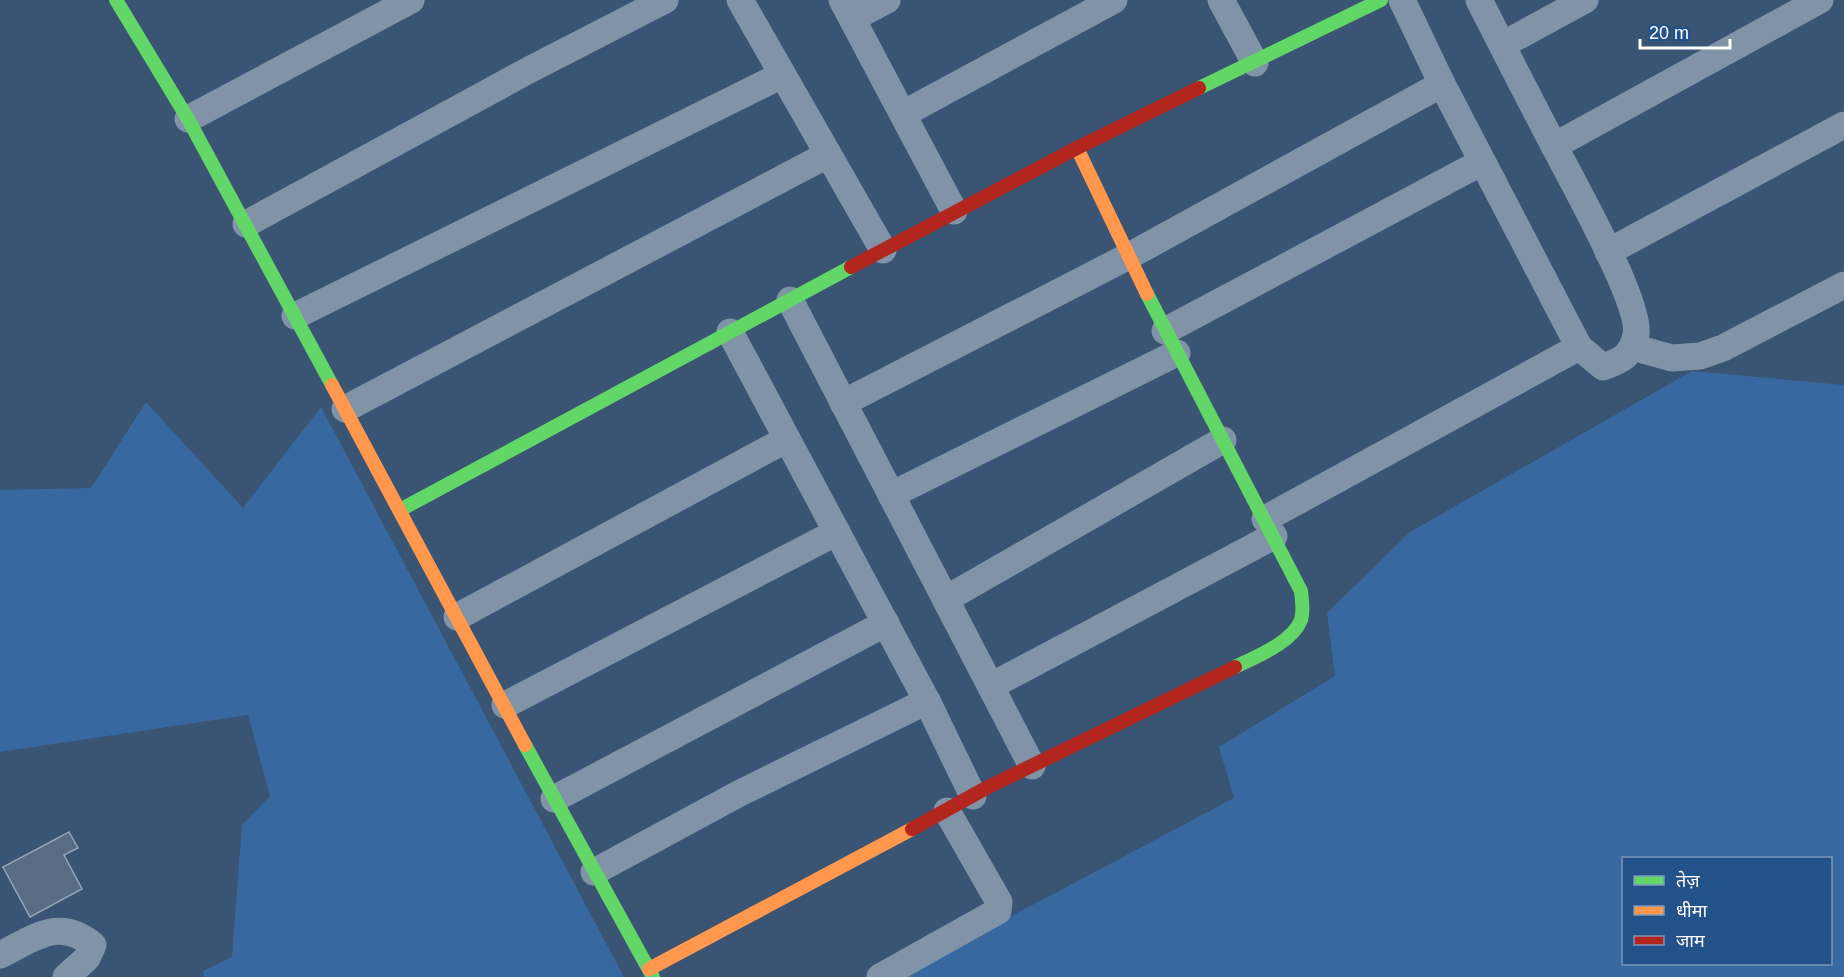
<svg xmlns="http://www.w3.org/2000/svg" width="1844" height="977" font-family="Helvetica,'Noto Sans Devanagari',sans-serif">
<rect width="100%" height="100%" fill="#3a5473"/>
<g fill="#3769a0" fill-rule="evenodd">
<path d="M1692 371 1844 385V977H897L1234 798 1219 747 1335 676 1327 613 1410 532ZM1624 858H1830V964H1624Z"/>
<path d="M146 402 243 508 321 407 624 977H204L203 971 232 957 242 825 270 796 248 715 0 752V490L91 488Z"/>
</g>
<path fill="#586c85" stroke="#95a4b6" stroke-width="1.5" d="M69 832 78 848 64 855 82 889 30 917 3 867Z"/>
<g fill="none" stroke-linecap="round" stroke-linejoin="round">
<g stroke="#8194a7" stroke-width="27">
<path d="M740 0 883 250"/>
<path d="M842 0 954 211"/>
<path d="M1221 0 1255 63"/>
<path d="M1402 0 1442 84 1579 347 1603 367C1621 361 1633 355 1636 334 1641 304 1577 190 1561 159 1533 106 1506 53 1479 0"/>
<path d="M853 18 887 0"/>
<path d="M1502 45 1585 0"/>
<path d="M903 114 1114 0"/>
<path d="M188 119 411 0"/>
<path d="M1554 146 1820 0"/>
<path d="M246 224 529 70 665 0"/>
<path d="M1608 252 1844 125"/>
<path d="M790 300 1032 766"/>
<path d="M295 316 782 75"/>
<path d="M1165 331 1482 162"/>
<path d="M730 332 927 701 973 796"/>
<path d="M1632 347 1672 358 1700 356 1723 348 1844 285"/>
<path d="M843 403 1129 256 1442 84"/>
<path d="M345 409 827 155"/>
<path d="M891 495 1177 353"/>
<path d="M1265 519 1579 347"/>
<path d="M946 599 1223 440"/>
<path d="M457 617 787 439"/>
<path d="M991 686 1274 536"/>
<path d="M505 705 837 532"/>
<path d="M554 799 886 623"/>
<path d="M594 872 740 793 927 701"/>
<path d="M0 955C33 939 59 916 93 945L87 958 66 977"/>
<path d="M880 977 998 911 999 902 947 811"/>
</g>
<g stroke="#63d668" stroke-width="14">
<path d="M116 0 188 119 332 385"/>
<path d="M1199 88 1381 0"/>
<path d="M1147 294 1301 591C1302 601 1304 611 1301 620 1292 643 1255 657 1235 667"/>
<path d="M400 510 851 267"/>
<path d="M525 745 653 977"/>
</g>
<g stroke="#ff974d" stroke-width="14">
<path d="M1077 148 1147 294"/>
<path d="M332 385 525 745"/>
<path d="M649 969 912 829"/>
</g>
<g stroke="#b3261e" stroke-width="14">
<path d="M851 267 1077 148 1199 88"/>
<path d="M912 829 988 787 1235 667"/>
</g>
</g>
<rect x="1622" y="857" width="210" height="108" fill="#23528a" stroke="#7b97b9" stroke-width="1.5"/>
<rect x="1634" y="876" width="30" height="9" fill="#63d668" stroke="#7b97b9" stroke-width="1.5"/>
<text x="1676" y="887" font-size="18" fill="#ffffff">तेज़</text>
<rect x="1634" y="906" width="30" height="9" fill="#ff974d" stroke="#7b97b9" stroke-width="1.5"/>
<text x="1676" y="917" font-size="18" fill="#ffffff">धीमा</text>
<rect x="1634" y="936" width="30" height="9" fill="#b3261e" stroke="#7b97b9" stroke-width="1.5"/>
<text x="1676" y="947" font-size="18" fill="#ffffff">जाम</text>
<path d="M1640 39v9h90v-9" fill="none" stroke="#ffffff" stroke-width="3"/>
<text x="1649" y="39" font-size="18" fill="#ffffff" stroke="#23528a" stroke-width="4.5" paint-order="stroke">20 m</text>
</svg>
